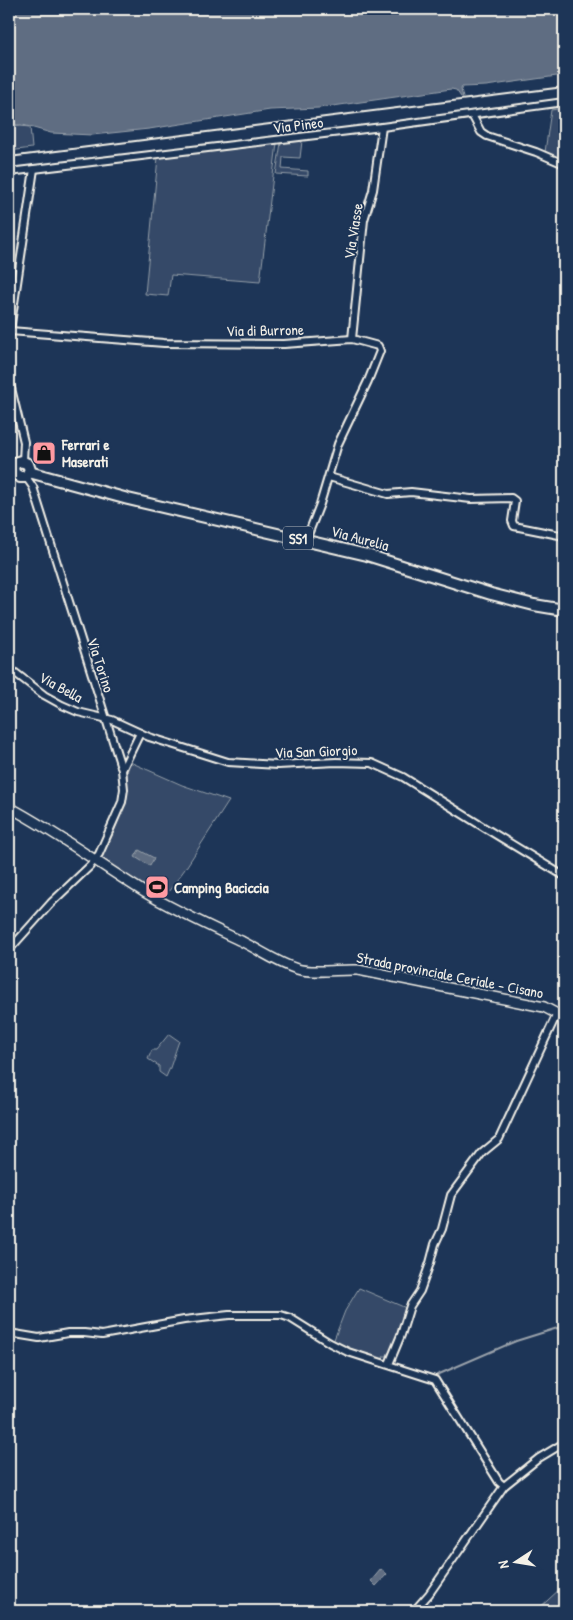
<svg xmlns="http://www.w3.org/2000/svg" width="573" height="1620" font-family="'Patrick Hand',sans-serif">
<rect width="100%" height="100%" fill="#1d3557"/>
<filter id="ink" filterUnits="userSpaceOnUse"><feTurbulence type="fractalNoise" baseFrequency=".02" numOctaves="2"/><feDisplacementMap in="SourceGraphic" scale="10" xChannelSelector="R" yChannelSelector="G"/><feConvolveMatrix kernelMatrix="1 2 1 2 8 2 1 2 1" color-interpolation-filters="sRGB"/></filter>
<g filter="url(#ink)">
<g fill="#354a67" stroke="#949ea8">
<path d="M564 108V161L545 152 551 110Z"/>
<path d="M9 125 30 127 32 148 9 151Z"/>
<path d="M302 141 300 158 283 157 282 169 308 171V176L276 174 281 143Z"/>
<path d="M277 143 260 282 171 275 168 296 145 294 158 157Z"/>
<path d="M130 762 182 785 229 801 185 869 163 899 100 859C110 843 123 812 127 793 129 782 125 773 130 762Z"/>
<path d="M169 1034 179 1041C174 1054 172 1065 166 1077L159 1072V1066L148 1059 152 1050H156Z"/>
<path d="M359 1288 406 1308 392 1350 391 1352 388 1353 387 1356H384L382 1360 349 1351 333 1342 345 1311Z"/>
<path d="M564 1586V1611H536L561 1588Z"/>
</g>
<g fill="#5e6d82" stroke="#9aa2ab">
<path d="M9 9H564V75L486 86 462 87 461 89 463 98 461 97 456 90 451 89 319 108 270 110 149 129 92 135 51 133 23 125H9Z"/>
<path d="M139 850 154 858 150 866 135 857Z"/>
<path d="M381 1569 387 1574 376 1586 371 1581Z"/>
</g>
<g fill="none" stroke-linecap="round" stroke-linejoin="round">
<g stroke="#9aa2ab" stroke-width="2">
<path d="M437 1375 516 1341 564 1326"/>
<path d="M564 1525 559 1533 564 1539"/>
<path d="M556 1611 564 1603"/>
</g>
<g stroke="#f4f1e8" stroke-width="10">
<g id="street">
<path d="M472 115 481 132 487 136 536 152 564 164"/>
<path d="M9 172 382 127 564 102"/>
<path d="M10 331 164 343 284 344 352 339 378 346 380 351 368 381 338 444 320 504 306 540"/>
<path d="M9 337 34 169"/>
<path d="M352 339 364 220 373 190 382 127"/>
<path d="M9 380 24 442 23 461"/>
<path d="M329 477 388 494 411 492 471 499 511 498 515 501 512 521 514 526 564 536"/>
<path d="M9 668 44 695 62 705 78 712 112 720 149 737 228 762 278 765 336 762 372 763 403 777 485 828 564 876"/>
<path d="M122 770 140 733"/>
<path d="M9 950 51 903 90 866 99 854 122 802 124 789 122 770 33 487 26 477"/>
<path d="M9 1333 39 1338 68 1333H84L102 1335 184 1320 229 1315H281L290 1318 330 1343 348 1352 435 1380 499 1482 504 1486"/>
<path d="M389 1364 401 1335 410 1306 420 1291 430 1263 435 1244 442 1229 451 1195 482 1153 499 1139 555 1018 564 1010"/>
<path d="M414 1611 429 1594 504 1486 539 1458 564 1443"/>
</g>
</g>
<g stroke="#f4f1e8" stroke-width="12">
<path id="secondary" d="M9 807C56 832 99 864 144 892 176 911 209 926 243 942 261 951 278 963 297 969 313 974 340 969 358 970L544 1007 559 1015 564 1021"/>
</g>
<g stroke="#f4f1e8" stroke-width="14">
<g id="primary">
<path d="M9 467 13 469 15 474 20 477H26L30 470 28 464 21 461 15 463 13 469"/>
<path d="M29 472 128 499 367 555 491 594 534 605 564 610"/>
</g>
</g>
<use href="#street" stroke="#1d3557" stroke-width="6"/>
<use href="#secondary" stroke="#1d3557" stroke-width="9"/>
<use href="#primary" stroke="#1d3557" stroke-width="10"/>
<path stroke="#f4f1e8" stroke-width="2" d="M9 157 564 87"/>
</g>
</g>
<defs>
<g id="shop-square" transform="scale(1.25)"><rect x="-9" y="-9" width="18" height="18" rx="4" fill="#ff9aa2" stroke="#1d3557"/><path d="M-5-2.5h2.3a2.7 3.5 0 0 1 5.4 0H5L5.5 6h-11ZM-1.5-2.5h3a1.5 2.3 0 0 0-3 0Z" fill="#111"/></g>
<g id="stadium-square" transform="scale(1.25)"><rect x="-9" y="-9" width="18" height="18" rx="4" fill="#ff9aa2" stroke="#1d3557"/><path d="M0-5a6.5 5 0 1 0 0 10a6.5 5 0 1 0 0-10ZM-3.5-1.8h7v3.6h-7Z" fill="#111"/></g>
</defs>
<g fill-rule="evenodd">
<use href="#shop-square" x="44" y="453"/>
<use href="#stadium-square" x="157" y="887"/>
</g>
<g text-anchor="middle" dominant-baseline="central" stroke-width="4" stroke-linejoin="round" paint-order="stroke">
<rect fill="#1d3557" stroke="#b4b9bc" stroke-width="1" x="283" y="526.5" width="30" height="23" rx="4"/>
<g font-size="14" font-weight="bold" fill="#f4f1e8">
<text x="298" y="538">SS1</text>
</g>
<g font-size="15" fill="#f4f1e8" stroke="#1d3557">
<text transform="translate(298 125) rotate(-7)">Via Pineo</text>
<text transform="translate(353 231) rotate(-81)">Via Viasse</text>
<text transform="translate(265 330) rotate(-1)">Via di Burrone</text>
<text transform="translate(360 538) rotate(15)">Via Aurelia</text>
<text transform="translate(101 665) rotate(72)">Via Torino</text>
<text transform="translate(61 687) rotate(29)">Via Bella</text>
<text transform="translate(316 751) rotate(-2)">Via San Giorgio</text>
<text transform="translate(450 975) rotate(11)">Strada provinciale Ceriale - Cisano</text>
</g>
<g font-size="15" font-weight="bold" fill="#f4f1e8" stroke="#1d3557" text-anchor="start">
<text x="62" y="444">Ferrari e<tspan x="62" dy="17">Maserati</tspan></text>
<text x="174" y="887">Camping Baciccia</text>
</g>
</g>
<rect width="573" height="1620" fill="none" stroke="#1d3557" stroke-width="30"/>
<rect x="15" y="15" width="543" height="1590" fill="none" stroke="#f4f1e8" stroke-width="2" filter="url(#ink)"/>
<g transform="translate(516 1562) rotate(258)" stroke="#1d3557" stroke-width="4" paint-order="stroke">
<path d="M0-4L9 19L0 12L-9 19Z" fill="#f4f1e8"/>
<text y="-8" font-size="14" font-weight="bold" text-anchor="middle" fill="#f4f1e8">N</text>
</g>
</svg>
